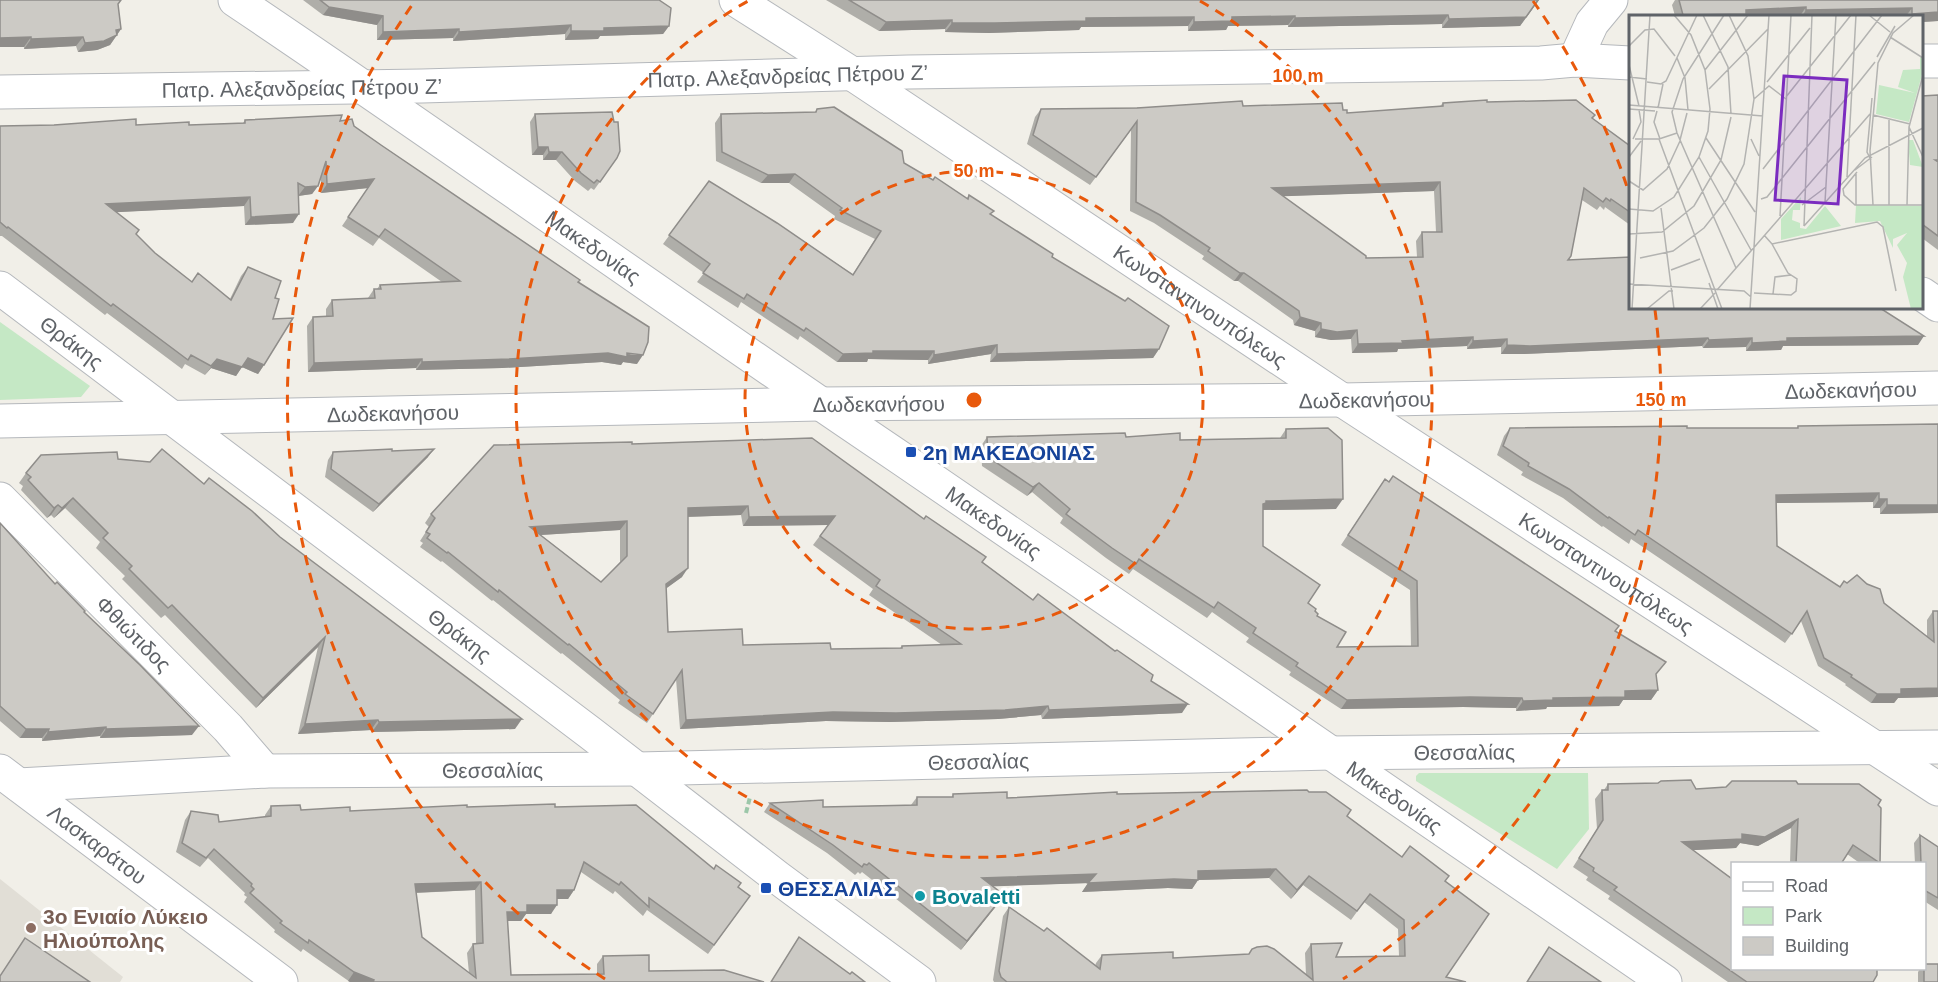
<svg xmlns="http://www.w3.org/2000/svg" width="1938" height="982" font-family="Arial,sans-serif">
<rect width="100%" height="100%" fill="#f1efe8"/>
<path fill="#e1ded6" d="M0 879 123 977 120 982H0Z"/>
<g fill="#c5e8c5">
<path d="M0 322 90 386 81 397 0 400Z"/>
<path d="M1419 773H1588L1589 829 1557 869 1416 781V776Z"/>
</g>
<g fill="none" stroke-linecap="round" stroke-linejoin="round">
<g stroke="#b5b8bc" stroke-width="35">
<g id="minor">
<path id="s1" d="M235 0C460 151 680 310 905 461L1665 982"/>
<path id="s2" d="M736 0 851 73 1342 400 1938 789"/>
<path d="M1575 60 1592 23 1611 0"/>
<path d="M1922 61H1938"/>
<path id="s3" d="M0 92 422 86 908 72 1541 63 1575 60 1630 63"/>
<path id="s4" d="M0 288 589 732 777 877 919 982"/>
<path d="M1922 294 1938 305"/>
<path id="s5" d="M0 421 819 404 1342 400 1938 388"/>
<path id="s6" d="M0 499 228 728 265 771"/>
<path id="s7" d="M0 771 281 982"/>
<path id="s8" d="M19 785 265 771 638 769 1331 753 1938 747"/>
</g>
</g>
<path stroke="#9cc7a9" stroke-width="4" stroke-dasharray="6 3" stroke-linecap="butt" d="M746 813 750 797"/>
<use href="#minor" stroke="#fff" stroke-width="33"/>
</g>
<g fill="#afaea9" fill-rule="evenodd">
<path d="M0 0 118 4 121 29 110 45 97 50 78 52 76 46 24 49V47H0Z"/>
<path d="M303 0H659L669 26 663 34 600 36 598 39 565 40V34L453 41V38L377 40V25L323 15Z"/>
<path d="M826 0H1539L1520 26 1442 28V24L1288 27V25L1228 26 1226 30 1188 31V26L1081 27 1079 30 989 33 945 32V29L879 31Z"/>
<path d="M1675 0H1938V21L1922 22V16H1675L1672 5Z"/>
<path d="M1938 95V250L1922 238V96Z"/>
<path d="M1487 102 1595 115 1592 119 1630 146V225L1605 207 1604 210 1600 206 1597 210 1582 200 1568 260 1918 345 1783 346 1781 350 1746 351V347L1703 348 1702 346 1524 354H1501V347L1467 349V346L1398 349 1397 352 1352 353 1351 339 1331 340 1315 337V331L1294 325 1293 320 1238 281H1234L1202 259 1204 256 1154 223 1130 211 1131 130 1090 185 1027 144 1035 117 1041 109 1243 106 1343 110 1347 113 1440 106 1443 103ZM1434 191 1436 232H1422L1416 241 1417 257 1366 258 1283 196Z"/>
<path d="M817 109 904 163 933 180 967 198 969 195 991 215 1052 257 1159 349 1153 358 990 362 991 354 928 364V360L868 359 867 362H837L800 336 798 340 741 302 738 308 697 282 704 273 663 244 709 181 853 274 875 239 834 219 835 216 789 183H761L716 161 715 123 721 114 815 112Z"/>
<path d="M535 114 617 158 594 190 591 188 588 191 575 181 556 160H543V155H532L530 122Z"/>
<path d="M245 120 340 121 354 126 578 282 637 364 623 362 621 365 602 362 502 368 416 370V368L308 372 307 326 313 317 326 316V309L332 300 368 298 374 289H377L380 285 442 282 379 238 373 246 342 226 368 188 321 193V179L318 186 312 194 298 196 293 223 245 225 244 206 116 212 136 234 155 253 192 282 230 299 241 276 248 267 275 298 273 319 264 365 258 374 242 367 236 376 211 368 205 375 185 364 182 369 107 313 105 315 2 236H0V126L189 125 243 123Z"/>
<path d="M1938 424V513L1880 514V508H1873V502L1776 503 1777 546 1840 587 1884 603 1927 636V620L1933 611 1938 697 1898 698 1894 703H1871L1845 685 1846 684 1818 666 1801 621 1785 643 1631 539 1629 544 1603 526 1602 527 1563 498 1521 475 1523 472 1497 455 1504 436 1510 428H1797L1798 426Z"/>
<path d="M1286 429 1336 509 1263 510V546L1315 611 1337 647 1411 646 1410 590 1341 545 1385 479 1615 631 1656 675 1658 690 1651 700H1623L1619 706 1547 707 1546 709 1516 711V708L1463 707 1341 709 1289 675 1291 672 1246 642 1249 638 1212 612 1207 618 1133 569 1129 574 1106 558 1060 523 1063 518 1032 492 1027 496 982 466 981 446 987 437H1126L1180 440 1280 438Z"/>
<path d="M632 444 982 562 1033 600 1151 681 1182 713 1042 719 1041 715 998 719 890 722 826 721 680 729 676 679 647 723 618 703 620 700 562 653 561 654 493 600 492 601 442 561 441 562 420 547 423 543 420 541 429 527 425 523 431 514ZM741 515 743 526 828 525 813 545 873 589 869 595 942 645 902 646 900 648 831 649 743 645 668 632 666 588 682 577 688 517ZM620 530V562L601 582 541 535Z"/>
<path d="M392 451 428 457 373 512 325 477 328 460 333 452Z"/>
<path d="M118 459 204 484 280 537 515 729 372 732 371 730 298 734 318 647 256 708 165 615 161 618 122 579 125 576 96 548 100 542 65 508 54 518 51 515 47 518 21 490 23 486 19 483 26 473Z"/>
<path d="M0 523 55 584 84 612 192 735 100 738V736L42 741V738H20L0 721Z"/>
<path d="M1608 784 1696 789 1798 784 1878 805 1880 864H1861L1847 854 1841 864H1790L1791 828 1758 846 1740 843 1736 848 1693 850 1873 982H1728L1608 899 1610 896 1586 880 1588 877 1573 867 1597 829 1595 799 1602 790H1604Z"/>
<path d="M1309 792 1347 816 1402 857 1445 881 1446 977 1466 982H994L993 980 1003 916 1009 907 1095 966 1096 963 1102 955 1173 958 1306 975 1305 953 1311 944 1336 957 1399 956 1398 929 1364 902 1351 920 1303 885 1291 899 1269 878 1198 880 1192 889 1168 888 1082 892 1088 883 993 886 1004 895 961 950 862 872 860 874 858 872 855 875 827 853 764 812 770 803 823 807 911 805 917 797H952L953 794 1007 798 1117 794Z"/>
<path d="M271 806 301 810 350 811 467 807H555L714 869 750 896 708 954 647 910 643 916 615 891 613 894 581 872 574 890 568 899H557L551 914H526L521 921H507L511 975 597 974V964L603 956 649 971 764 982H350L303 949 301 952 274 932 275 930 244 902 247 897 244 895 245 893 208 858 200 867 176 852 185 820 191 811 219 822 265 817V815ZM475 890 476 943 473 944 467 953 469 973 422 937 416 893Z"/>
<path d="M1920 835 1938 847V910L1924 901V864H1915L1914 843Z"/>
<path d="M1920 969H1924L1938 982H1918V972Z"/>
</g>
<g fill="#8f8d8a">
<path d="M1539 0 1520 26 1442 28 1449 19Z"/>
<path d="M329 7 383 16 377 25 323 15Z"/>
<path d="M1806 7 1800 16H1682L1683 15 1746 10Z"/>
<path d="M1912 8 1906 16H1802L1806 10Z"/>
<path d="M1938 12V21L1922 22V16H1911L1912 14Z"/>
<path d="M1448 15 1442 24 1288 27 1295 18Z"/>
<path d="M1295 16 1288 25 1228 26 1226 30 1188 31 1194 22 1232 17Z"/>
<path d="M1194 17 1188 26 1081 27 1079 30 989 33 945 32 952 23 1086 18Z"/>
<path d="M952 20 945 29 879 31 886 22Z"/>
<path d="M571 25 565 34 453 41 459 32Z"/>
<path d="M669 26 663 34 600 36 598 39 565 40 571 31 604 28Z"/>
<path d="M121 29 110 45 97 50 78 52 85 43 116 30Z"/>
<path d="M459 29 453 38 377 40 383 32Z"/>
<path d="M31 37 24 47H0V38Z"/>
<path d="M83 37 76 46 24 49 31 39Z"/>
<path d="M538 147H548L543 155H532Z"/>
<path d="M549 152H562L556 160H543Z"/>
<path d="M795 174 789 183H761L768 175Z"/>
<path d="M374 179 368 188 321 193 327 184Z"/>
<path d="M1440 182 1434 191 1266 197 1272 188Z"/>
<path d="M318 186 312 194 298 196 305 187Z"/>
<path d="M250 197 244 206 100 213 106 204Z"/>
<path d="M299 214 293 223 245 225 251 217Z"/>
<path d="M1240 273H1244L1238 281H1234Z"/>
<path d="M1300 317 1321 323 1315 331 1294 325Z"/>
<path d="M1321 329 1357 330 1351 339 1331 340 1315 337Z"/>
<path d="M1924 336 1918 345 1783 346 1781 350 1746 351 1752 343 1787 338Z"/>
<path d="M1473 337 1467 346 1398 349 1397 352 1352 353 1358 344Z"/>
<path d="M1708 338 1702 346 1524 354H1501L1507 345Z"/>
<path d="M1752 338 1746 347 1703 348 1709 340Z"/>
<path d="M1507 339 1501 347 1467 349 1473 341Z"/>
<path d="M997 345 991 354 928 364 934 355Z"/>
<path d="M1159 349 1153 358 990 362 997 354Z"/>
<path d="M873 351H934L928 360 868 359 867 362H837L843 354Z"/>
<path d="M608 353 643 355 637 364 623 362 621 365 602 362 502 368 416 370 422 362Z"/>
<path d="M248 358 264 365 258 374 242 367Z"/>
<path d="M217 359 242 367 236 376 211 368 205 375Z"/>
<path d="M422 359 416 368 308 372 314 363Z"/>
<path d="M434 449 428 457 373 512 379 504Z"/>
<path d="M1039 483 1032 492 1027 496 1033 487Z"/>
<path d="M1879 493 1873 502 1770 503 1776 495Z"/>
<path d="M73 498 65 508 54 518 62 508Z"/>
<path d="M1343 499 1336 509 1261 510 1256 513 1266 501Z"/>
<path d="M1879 499H1887L1880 508H1873Z"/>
<path d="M58 505 51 515 47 518 54 508Z"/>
<path d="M1887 505H1938V513L1880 514Z"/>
<path d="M748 506 741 515 682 517 688 508Z"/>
<path d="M835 516 828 525 743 526 749 517Z"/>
<path d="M627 521 620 530 524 536 530 527Z"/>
<path d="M688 568 682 577 660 593 666 584Z"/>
<path d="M325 637 318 647 256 708 263 698Z"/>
<path d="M1938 688V697L1898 698 1894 703H1871L1877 694 1901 689Z"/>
<path d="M1658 690 1651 700H1623L1619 706 1547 707 1546 709 1516 711 1523 701 1625 691Z"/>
<path d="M1470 697 1522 698 1516 708 1463 707 1341 709 1347 700Z"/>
<path d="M1188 704 1182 713 1042 719 1049 710Z"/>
<path d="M1048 706 1041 715 998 719 890 722 826 721 680 729 686 720 833 712Z"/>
<path d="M522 719 515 729 372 732 379 722Z"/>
<path d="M378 720 371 730 298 734 305 724Z"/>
<path d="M199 726 192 735 100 738 106 729Z"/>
<path d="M106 727 100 736 42 741 48 732Z"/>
<path d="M26 729H49L42 738H20Z"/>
<path d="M1798 819 1791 828 1758 846 1740 843 1736 848 1676 851 1682 842 1742 834Z"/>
<path d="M1276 869 1269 878 1198 880 1192 889 1168 888 1082 892 1088 883 1198 871Z"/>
<path d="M1096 874 1090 883 976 887 982 878Z"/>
<path d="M1309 876 1303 885 1291 899 1297 890Z"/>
<path d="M481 882 475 890 409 893 415 884Z"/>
<path d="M557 890H574L568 899H551Z"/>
<path d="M1004 895 998 904 961 950 967 941Z"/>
<path d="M527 905H557L551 914H526L521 921H500L507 912Z"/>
<path d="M354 972 374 980 373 982H350L348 981Z"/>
</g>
<g fill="#cccac5" stroke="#8f8d8a" stroke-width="1.5" fill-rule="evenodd">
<path d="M0 0H121L118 4 121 29 116 30 117 35 104 41 85 43 83 37 31 39V37L0 38Z"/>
<path d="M320 0H659L671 8 669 26 604 28V31H571V25L459 32V29L383 32V16L329 7Z"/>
<path d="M849 0H1538L1526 17 1449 19 1448 15 1295 18V16L1232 17V21L1194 22V17L1086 18V21L995 23H952V20L886 22Z"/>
<path d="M1679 0H1938V12L1912 14V8L1806 10V7L1746 10V14L1683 15Z"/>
<path d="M1938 95V160H1935L1938 162V236L1922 224V96Z"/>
<path d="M1487 100V102L1576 100 1595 115 1592 118 1630 146V212L1611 199 1610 201 1606 198 1603 202 1584 188 1571 256 1568 260 1630 257V308H1880L1924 336 1787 338V341L1752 343V338L1709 340 1708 338 1530 346 1507 345V339L1473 341V337L1402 341 1403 343 1358 344 1357 330 1337 332 1321 329V323L1300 317 1299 311 1244 273H1240L1208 251 1210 248 1160 215 1136 202 1137 121 1096 177 1033 135 1041 109 1137 108 1242 101 1243 106 1342 103 1343 110H1347V113L1443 106V103ZM1440 182 1442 232H1422L1423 257 1366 258V256L1272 188Z"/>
<path d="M834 107 902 151 904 163 933 180 935 177 968 199 969 195 994 211 990 214 1053 254 1052 257 1125 301 1128 298 1169 326 1159 349 997 354V345L934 355V351H873V353L843 354 806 328 804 331 747 294 744 299 703 273 710 264 669 235 709 181 777 223 853 275 881 231 840 210 842 208 795 174 768 175 722 152 721 114 816 112 817 109Z"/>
<path d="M612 112 614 122H618L620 151 617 158 600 182 597 180 594 183 581 173 562 152H549L548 147H538L535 114Z"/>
<path d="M342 115 340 121 352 119 354 126 381 145 580 280 578 282 649 327 648 342 643 355 627 353V357L608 353 509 359 422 362V359L314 363 313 317 333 316 332 300 375 298 374 289H381L380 285 460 281 385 229 379 237 348 217 374 179 327 184 326 161 318 186 305 187 298 183 299 214 251 217 250 197 106 204 139 230 136 234 155 253 192 282 198 273 231 300 248 267 281 281 275 298 279 299 273 319 293 318 264 365 248 358 242 367 217 359 211 366 191 355 188 360 113 304 111 306 8 227 7 228 0 222V126L54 125 136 119V125L189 122V125L245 123V120Z"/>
<path d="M1938 424V505H1887V499H1879V493L1776 495 1777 546 1840 587 1844 581 1847 583 1857 575 1867 584 1880 589 1884 603 1934 642 1933 611H1938V688L1901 689V694H1877L1851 677 1852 675 1824 658 1807 611 1792 634 1638 530 1635 535 1609 517 1608 518 1569 489 1528 466 1529 463 1503 446 1510 428 1687 426V428H1798V426Z"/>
<path d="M1328 428 1342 440 1343 499 1266 501V503L1263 504V546L1320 585 1308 603 1316 609 1315 611 1318 614 1317 616 1346 632 1337 647 1418 646 1417 581 1348 535 1385 479 1389 482 1393 476 1619 626 1615 631 1666 662 1656 674 1658 690 1625 691V697L1553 698V700L1523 701 1522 698 1470 697 1347 700 1296 666 1298 663 1253 633 1256 628 1218 602 1214 608 1139 559 1136 564 1112 548 1066 514 1070 509 1039 483 1033 487 988 457 987 437 1125 433 1126 437 1180 433V440L1286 438V429Z"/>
<path d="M812 438 924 519 926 516 986 557 982 562 1033 600 1038 594 1115 651 1117 650 1153 675 1151 681 1188 704 1049 710 1048 706 1005 710 896 713 833 712 686 720 682 670 653 714 625 694 627 692 569 644 568 645 499 590 498 592 448 552 447 553 427 538 430 534 426 532 435 518 431 514 494 445 632 442V444ZM748 506 749 517 835 516 820 536 880 580 876 586 961 644 902 646V648L831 649 830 643 743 645 742 629 668 632 666 584 688 568V508ZM627 521V556L601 582 530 527Z"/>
<path d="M162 449 204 484 209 478 252 511 280 537 522 719 379 722 378 720 305 724 325 637 263 698 172 605 168 608 129 569 132 566 103 538 108 533 73 498 62 508 58 505 54 508 28 480 31 477 26 473 41 455 117 452 118 459 150 462Z"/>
<path d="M392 449V451L434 449 379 504 331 469 333 452Z"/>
<path d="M0 523 55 584 57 582 85 611 84 612 140 665 199 726 106 729V727L48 732 49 729H26L0 706Z"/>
<path d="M1691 780 1696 789 1726 787 1732 781H1796L1798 784H1859L1881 800 1878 805 1881 808 1880 863 1853 845 1841 864H1796L1798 819 1765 837 1742 834V839L1682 842 1732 879V969H1877V975L1873 982H1747L1614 890 1617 887 1593 871 1594 868 1579 858 1603 820 1602 790H1608V784L1658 783 1661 781Z"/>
<path d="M1307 790 1309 792H1326L1351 810 1347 816 1402 857 1410 846 1449 876 1445 881 1489 914 1446 977 1466 982H1007L1001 977 999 971 1009 907 1044 931 1047 928 1100 969 1102 955 1173 952V958L1249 954 1252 949 1257 947 1267 946 1274 949 1313 980 1311 944 1342 943 1336 957 1405 956 1404 920 1370 894 1357 911 1309 876 1297 890 1276 869 1198 871V880L1174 879 1088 883 1096 874 982 878 1004 895 967 941 869 863 867 865 864 864 862 867 833 845 770 803 823 800V807L917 805V797H953V794L1007 792V798L1117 792V794Z"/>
<path d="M555 804V807L636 805 714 869 716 865 741 883 738 887 750 896 714 945 649 898V907L621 882 619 885 584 862 574 890H557V905H527V912H507L511 975 604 974 603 956 649 955V971L724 970 764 982H373L374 980 354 972 309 940 308 943 280 923 282 921 250 893 254 889 251 886 252 884 214 849 206 858 182 843 191 811 218 815 219 822 271 816V806L300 805 301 810 350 807V811L467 805V807ZM481 882 483 943 473 944 476 978 422 937 415 884Z"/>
<path d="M1920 835 1938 847V898L1924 890V864H1921Z"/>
<path d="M799 937 850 974 852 972 865 982H771Z"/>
<path d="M25 938 90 982H0V976Z"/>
<path d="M1549 947 1601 982H1527Z"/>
<rect x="1924" y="964" width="14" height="18"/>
</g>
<g fill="none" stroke="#e8590c" stroke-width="3" stroke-dasharray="10 8">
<circle cx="974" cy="400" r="229"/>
<path d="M1200 1A458 458 0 1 1 748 1"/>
<path d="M605 979A687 687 0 0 1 415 1M1533 1A687 687 0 0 1 1629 193M1655 310A687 687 0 0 1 1343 979"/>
</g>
<g fill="#1a4fb4" stroke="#fff" stroke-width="2">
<rect x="905" y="446" width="12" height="12" rx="3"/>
<rect x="760" y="882" width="12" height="12" rx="3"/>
</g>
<circle fill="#0f9aa8" stroke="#fff" stroke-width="2" cx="920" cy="896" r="6"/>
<circle fill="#8d6e63" stroke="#fff" stroke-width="2" cx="31" cy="928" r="6"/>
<g text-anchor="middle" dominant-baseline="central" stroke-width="6" stroke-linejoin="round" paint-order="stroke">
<g font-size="21" fill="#5f6368" stroke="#fff">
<text stroke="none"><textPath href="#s3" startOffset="788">Πατρ. Αλεξανδρείας Πέτρου Ζ’</textPath></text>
<text stroke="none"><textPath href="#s3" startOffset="302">Πατρ. Αλεξανδρείας Πέτρου Ζ’</textPath></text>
<text stroke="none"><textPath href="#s1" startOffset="435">Μακεδονίας</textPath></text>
<text stroke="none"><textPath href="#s2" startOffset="556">Κωνσταντινουπόλεως</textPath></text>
<text stroke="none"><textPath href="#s4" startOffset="90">Θράκης</textPath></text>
<text stroke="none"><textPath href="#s5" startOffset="1851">Δωδεκανήσου</textPath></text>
<text stroke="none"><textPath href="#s5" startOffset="1365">Δωδεκανήσου</textPath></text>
<text stroke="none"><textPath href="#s5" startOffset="879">Δωδεκανήσου</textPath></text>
<text stroke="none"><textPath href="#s5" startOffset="393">Δωδεκανήσου</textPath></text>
<text stroke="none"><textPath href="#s1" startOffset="921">Μακεδονίας</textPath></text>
<text stroke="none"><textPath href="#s2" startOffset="1042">Κωνσταντινουπόλεως</textPath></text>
<text stroke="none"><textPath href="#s6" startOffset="190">Φθιώτιδος</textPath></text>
<text stroke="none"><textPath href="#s4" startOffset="576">Θράκης</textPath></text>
<text stroke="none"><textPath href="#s8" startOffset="1446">Θεσσαλίας</textPath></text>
<text stroke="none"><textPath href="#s8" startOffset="960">Θεσσαλίας</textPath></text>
<text stroke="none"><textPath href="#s8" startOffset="474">Θεσσαλίας</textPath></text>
<text stroke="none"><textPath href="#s1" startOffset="1407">Μακεδονίας</textPath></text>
<text stroke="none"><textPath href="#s7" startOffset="122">Λασκαράτου</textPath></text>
</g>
<g font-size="21" font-weight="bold" fill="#164399" stroke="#fff" text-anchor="start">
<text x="923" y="452">2η ΜΑΚΕΔΟΝΙΑΣ</text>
<text x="778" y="888">ΘΕΣΣΑΛΙΑΣ</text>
</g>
<g font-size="21" font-weight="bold" fill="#0d838f" stroke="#fff" text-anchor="start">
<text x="932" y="896">Bovaletti</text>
</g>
<g font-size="21" font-weight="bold" fill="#785e54" stroke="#fff" text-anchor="start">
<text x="43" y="916">3ο Ενιαίο Λύκειο<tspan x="43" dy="24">Ηλιούπολης</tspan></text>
</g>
</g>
<g transform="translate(1629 15)">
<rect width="294" height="294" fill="#f1efe8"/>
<path d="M291 42 294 44V56L280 107 247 99 250 70 286 78 269 72 274 55 291 54ZM279 125H284L294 152 281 150ZM172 182 171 195H164L163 205 171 208V213L177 214 196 191 212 211 152 225V204ZM227 190 294 191V294H282L274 262 278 248 268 230 278 218 264 224V233L251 206 226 208Z" fill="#c5e8c5"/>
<path fill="none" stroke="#b3b3b1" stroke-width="1.5" d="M74 0 99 52 102 99M95 0 54 64 43 97 48 118 107 253M240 0 261 17M261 22 294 43M0 31 16 15 25 14 46 41M248 42 266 11M48 43 56 63 59 95M0 50 10 91M76 55 119 0M294 60 280 112 294 142M0 62 18 64M18 67 32 69 37 66 68 0M138 67 181 13M80 74 139 14M157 82 222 0M125 84 140 71 157 84M0 90 134 101M29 93 34 69M0 94 26 96M28 96 25 107 31 124M244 100 281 109M77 123 126 197M4 124 12 107 10 95M6 124H30L93 294M30 124 48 118M122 124 130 141M51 125 58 98M0 142 12 126M70 142 122 235M242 145 238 137 243 83M134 154 253 0M226 155 243 142M228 157 214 174 215 180 226 190H294M218 162 227 0M0 166 14 175 38 154 51 126M132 184 138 182 246 47M196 187 207 0M173 190 197 172M227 190V158M244 190 241 136 249 48 264 18 285 0M260 190V104M278 190 280 112M32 193 45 294M0 194 24 196 45 182 70 142 79 116 81 94 76 55 62 20 45 0M151 201 162 0M175 211 183 0M175 211 236 143 294 113M0 219 33 217 65 191 92 145 102 102M135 220 143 229 248 207 254 212 267 276M11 243 44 236 75 213 98 184 115 149 125 84 119 41 100 0M42 255 71 244M80 268 89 294M0 269 115 276 122 282M88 275 241 99M125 278 162 280 167 276 168 264 159 258 143 229M144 279 146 262 162 260M3 294 21 0M18 294 40 276H44M71 294 86 278M121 294 140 0"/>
<path fill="#7b2cbf" fill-opacity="0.15" stroke="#7b2cbf" stroke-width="3" d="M155 61 218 65 209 189 146 185Z"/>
<rect width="294" height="294" fill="none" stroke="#5f6368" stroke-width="3"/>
</g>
<circle cx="974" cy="400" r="9" fill="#e8590c" stroke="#fff" stroke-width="3"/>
<g font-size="18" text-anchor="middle" font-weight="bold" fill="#e8590c" stroke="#fff" stroke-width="6" stroke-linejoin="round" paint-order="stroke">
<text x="1298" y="82">100 m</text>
<text x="974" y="177">50 m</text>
<text x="1661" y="406">150 m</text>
</g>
<rect x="1731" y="862" width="195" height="108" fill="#ffffff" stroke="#bfc1c3" stroke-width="1.5"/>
<rect x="1743" y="882" width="30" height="9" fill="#ffffff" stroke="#bfc1c3" stroke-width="1.5"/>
<text x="1785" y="892" font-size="18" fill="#5f6368">Road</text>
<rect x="1743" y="907" width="30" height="18" fill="#c5e8c5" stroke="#bfc1c3" stroke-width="1.5"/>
<text x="1785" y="922" font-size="18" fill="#5f6368">Park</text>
<rect x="1743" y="937" width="30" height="18" fill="#cccac5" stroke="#bfc1c3" stroke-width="1.5"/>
<text x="1785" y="952" font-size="18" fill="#5f6368">Building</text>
</svg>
